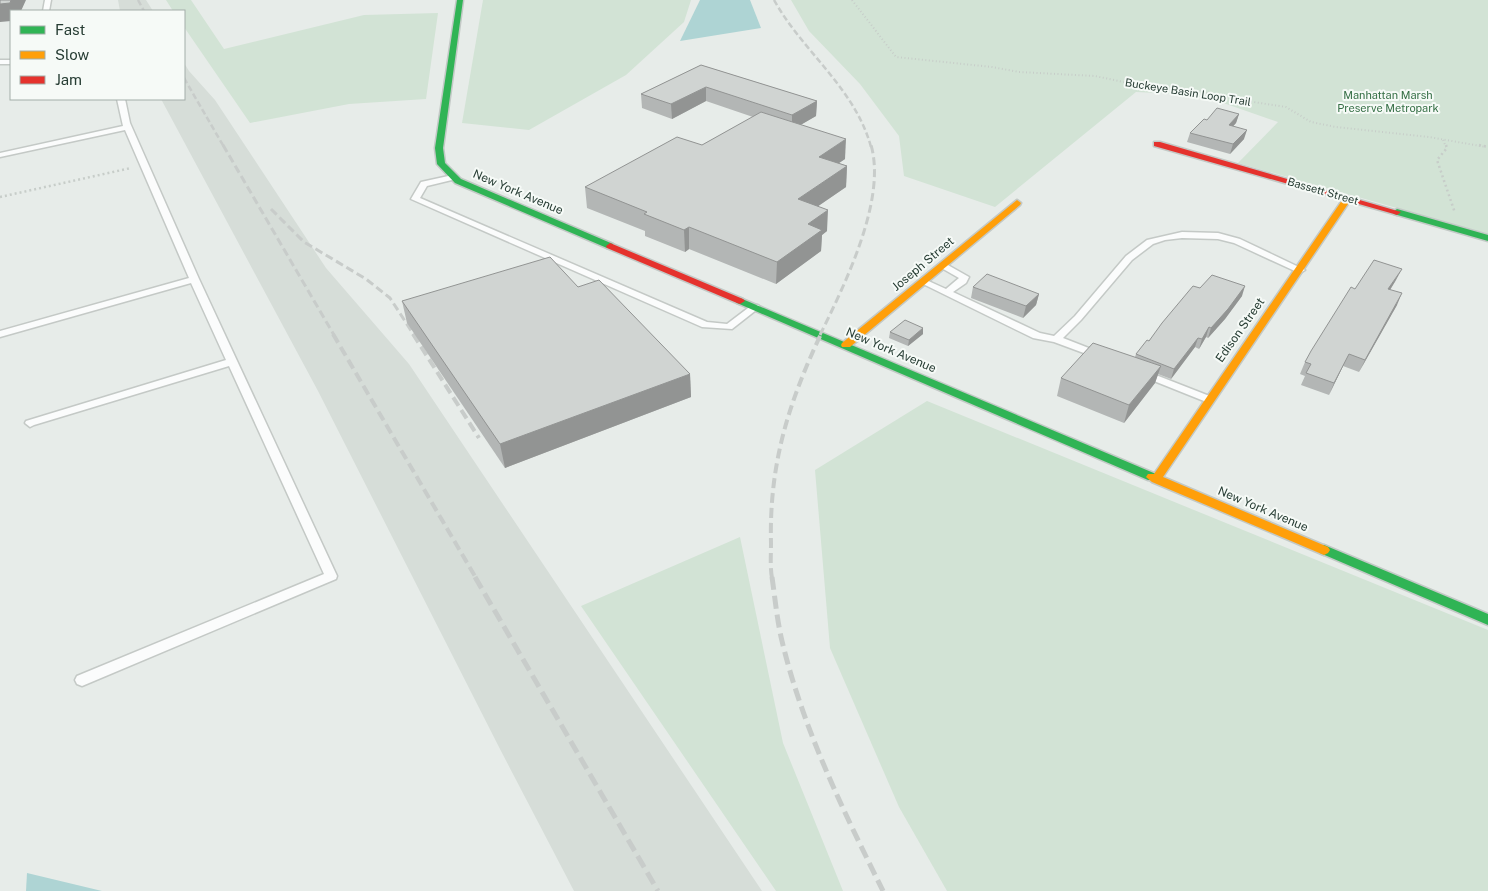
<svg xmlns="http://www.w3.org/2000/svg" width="1488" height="891" font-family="'Public Sans',sans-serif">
<rect width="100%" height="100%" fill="#e7ece9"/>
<g fill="#d6ddd8">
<path d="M118 0H146L153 11H120Z"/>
<path d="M184 63 189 71 215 100 326 268 409 364 762 891H574L501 751 318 391 161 99H184Z"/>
</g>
<g fill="#d2e3d5">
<path d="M166 0H191L224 49 364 15 438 13 426 99 349 104 250 123 184 27V11H173Z"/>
<path d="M483 0H691L684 22 626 75 529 130 462 123Z"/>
<path d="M791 0H1488V234L1238 163 1278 122 1212 99 1181 94 1136 92 995 207 904 176 899 136 860 84 809 31Z"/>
<path d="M927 401 1488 630V891H947L899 807 830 648 815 470Z"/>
<path d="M740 537 783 743 843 891H776L581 606Z"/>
</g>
<g fill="#aed4d4">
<path d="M700 0H750L761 28 680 41Z"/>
<path d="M27 873 102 891H26Z"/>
</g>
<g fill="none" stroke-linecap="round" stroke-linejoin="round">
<g stroke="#c4c9c6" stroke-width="3">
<g id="lane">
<path d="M45 0H51L49 11H43Z"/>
<rect x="0" y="60" width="11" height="4"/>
<path d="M117 99H125L130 123 199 279 337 576 336 579 82 686 77 684 75 680 77 676 324 574 229 366 34 425 30 427 25 423 26 421 226 360 191 283 0 337V331L189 278 125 130 0 157V153L123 126Z"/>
<path d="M453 175H456V179L427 186 420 198 707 322 727 324 752 305H758L760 307 732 329 702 327 411 199 421 182Z"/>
<path d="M1182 232 1218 233 1240 239 1305 270 1300 273 1297 272 1234 243 1218 239 1182 238 1165 240 1153 244 1132 260 1081 320 1063 338 1104 354 1105 356 1100 359 1054 342 1033 338 919 282 924 279 946 289 959 278 938 266 943 263 946 264 969 277 966 283 953 292 1040 333 1054 336 1075 316 1126 256 1147 240Z"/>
<path d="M1143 370 1212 397 1213 399 1208 402 1204 401 1139 375 1138 373 1139 371Z"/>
</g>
</g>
<g stroke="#c3c9c6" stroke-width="3">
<g id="fast">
<path d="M457 0H463L443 148 445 163 461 179 613 244V248H607L455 183 437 164 435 148Z"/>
<path d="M1397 209 1488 235V241L1394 214 1393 212Z"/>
<path d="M740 298 1156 474 1158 477 1156 480H1148L737 303 735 301Z"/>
<path d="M1324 545 1488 614V625L1320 553 1318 550 1320 547Z"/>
</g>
</g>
<g stroke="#c3c9c6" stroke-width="3">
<g id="slow">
<path d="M1345 196H1348L1352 198 1163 477 1328 547 1330 550 1328 553 1324 555 1152 482 1146 477 1148 474H1154Z"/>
<path d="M1017 200 1021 203 1020 205 850 347H842L841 345 842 343Z"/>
</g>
</g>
<g stroke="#c3c9c6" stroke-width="3">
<g id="jam">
<path d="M1154 142H1160L1401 212 1397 215 1394 214 1154 146Z"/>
<path d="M610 243 743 299 745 301 740 304 737 303 607 248 606 246Z"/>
</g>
</g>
<g stroke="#c7cdc9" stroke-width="2" stroke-dasharray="1 2.5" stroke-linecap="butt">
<path d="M852 0 896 57 992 67 1019 72 1095 76 1162 90 1199 91 1234 99 1286 107 1311 122 1336 127 1429 137 1486 147"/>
<path d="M1443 140 1446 147"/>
</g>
<g stroke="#c7cdc9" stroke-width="2.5" stroke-dasharray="2 3" stroke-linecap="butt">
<path d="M1446 145 1447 148 1437 160 1455 213"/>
<path d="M1479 145 1488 147"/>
<path d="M0 197 131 168"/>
</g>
<use href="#lane" fill="#fbfcfc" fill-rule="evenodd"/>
<use href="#fast" fill="#30b455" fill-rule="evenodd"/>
<use href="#slow" fill="#ff9f0a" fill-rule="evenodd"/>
<use href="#jam" fill="#e5322d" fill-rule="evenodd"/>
<g stroke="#c8ccca" stroke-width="2.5" stroke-dasharray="6 3" stroke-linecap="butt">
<path d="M138 0 144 11"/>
<path d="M774 0C803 52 855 88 871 147"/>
<path d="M184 78 224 147"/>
</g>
<g stroke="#c8ccca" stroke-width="3" stroke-dasharray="8 4" stroke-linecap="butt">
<path d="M223 145 334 335"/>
<path d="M271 209 304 242 366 279 390 298 414 335"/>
<path d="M820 335C844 286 887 200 871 145"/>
</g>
<g stroke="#c8ccca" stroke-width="4" stroke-dasharray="10 5" stroke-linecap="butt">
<path d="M333 334 476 578"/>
<path d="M413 334 479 438"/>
<path d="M772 578C770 567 771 555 771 544 769 465 788 404 821 334"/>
</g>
<g stroke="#c8ccca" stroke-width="5" stroke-dasharray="13 6" stroke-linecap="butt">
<path d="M475 577 658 891"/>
<path d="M772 577C775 598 777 620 782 641 803 729 843 810 883 891"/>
</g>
</g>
<g fill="#b3b6b5">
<path d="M701 65 817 101 816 116 800 125 845 159 839 163 847 166 846 187 818 206 827 231 822 235 821 251 776 284 689 249 685 252 645 236V231L587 208 585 187 702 145 753 117 706 101 672 119 642 108 641 94Z"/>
<path d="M1239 114 1236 123 1233 126 1244 139 1230 154 1187 142 1190 133 1207 120Z"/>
<path d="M1396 280 1390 290 1397 305 1359 372 1343 366 1329 395 1301 385 1305 376 1300 374 1305 362Z"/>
<path d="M578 287 690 374 691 397 505 468 407 323 402 301Z"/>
<path d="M973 287 1039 294 1036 305 1023 318 971 298Z"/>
<path d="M1200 288 1242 296 1225 319 1208 338 1206 337 1199 349 1195 347 1171 379 1158 374 1155 383 1124 423 1057 396 1061 378 1135 357 1136 354Z"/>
<path d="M923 328V334L908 346 889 338 890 332Z"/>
</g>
<g fill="#929493">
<path d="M11 0H26L21 11H11V21L0 22V4Z"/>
<path d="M706 87V101L672 119 671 104Z"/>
<path d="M817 101 816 116 792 130V115Z"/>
<path d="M1239 114 1236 123 1226 134 1229 125Z"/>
<path d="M1247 130 1244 139 1230 154 1233 144Z"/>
<path d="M846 139 845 159 818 177 819 157Z"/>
<path d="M847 166 846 187 798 220V199Z"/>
<path d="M828 210 827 231 822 235 821 251 776 284 777 262 808 224Z"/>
<path d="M689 227V249L685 252 684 230Z"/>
<path d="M1402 269 1396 280 1383 301 1388 289Z"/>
<path d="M1245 286 1242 296 1225 319 1208 338 1211 328Z"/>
<path d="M1402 293 1397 305 1359 372 1365 360Z"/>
<path d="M1039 294 1036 305 1023 318 1026 306Z"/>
<path d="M1209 327 1206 337 1199 349 1202 339Z"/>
<path d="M923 328V334L908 346 909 340Z"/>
<path d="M1198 338 1195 347 1171 379 1174 369Z"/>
<path d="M1349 354 1343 366 1329 395 1334 383Z"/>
<path d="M1161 366 1155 383 1124 423 1129 405Z"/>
<path d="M690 374 691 397 505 468 500 444Z"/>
</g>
<g fill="#d0d4d2" stroke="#929493">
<path d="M0 0H11L10 3 0 4Z"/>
<path d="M701 65 817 101 792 115 706 87 671 104 641 94Z"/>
<path d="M1217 108 1239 114 1229 125 1247 130 1233 144 1190 133 1204 119 1207 120Z"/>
<path d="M761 112 846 139 819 157 847 166 798 199 828 210 808 224 822 230 777 262 689 227 684 230 644 214 647 212 585 187 677 137 702 145Z"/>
<path d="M550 257 578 287 599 280 690 374 500 444 402 301Z"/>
<path d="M1374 260 1402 269 1388 289 1402 293 1365 360 1349 354 1334 383 1306 373 1311 364 1305 362 1311 351 1351 287 1355 289Z"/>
<path d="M987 274 1039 294 1026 306 973 287Z"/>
<path d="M1212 275 1245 286 1228 309 1211 328 1209 327 1202 339 1198 338 1174 369 1136 354 1147 340 1149 341 1162 323 1193 286 1200 288Z"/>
<path d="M905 320 923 328 909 340 890 332Z"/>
<path d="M1093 343 1161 366 1129 405 1061 378Z"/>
</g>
<g text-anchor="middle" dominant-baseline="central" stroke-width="4" stroke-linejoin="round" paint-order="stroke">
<g font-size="11" fill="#273d34" stroke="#f6faf7">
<text transform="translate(1188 92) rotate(9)">Buckeye Basin Loop Trail</text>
<text transform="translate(1323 191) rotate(16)">Bassett Street</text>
</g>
<g font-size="11" fill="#356f45" stroke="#f6faf7">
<text x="1388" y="95">Manhattan Marsh<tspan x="1388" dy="13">Preserve Metropark</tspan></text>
</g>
<g font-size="12" fill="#273d34" stroke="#f6faf7">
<text transform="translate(518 192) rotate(23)">New York Avenue</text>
<text transform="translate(923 264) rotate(-40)">Joseph Street</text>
<text transform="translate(1240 330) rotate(-55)">Edison Street</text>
<text transform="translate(891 350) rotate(23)">New York Avenue</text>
<text transform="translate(1263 509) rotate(23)">New York Avenue</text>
</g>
</g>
<rect x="10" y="10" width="175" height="90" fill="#f6faf7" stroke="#a3aea9"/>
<rect x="20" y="26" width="25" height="8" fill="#30b455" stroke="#a3aea9"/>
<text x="55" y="35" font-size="15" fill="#273d34">Fast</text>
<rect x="20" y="51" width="25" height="8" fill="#ff9f0a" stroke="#a3aea9"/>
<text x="55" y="60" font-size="15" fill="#273d34">Slow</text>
<rect x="20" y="76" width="25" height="8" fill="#e5322d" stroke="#a3aea9"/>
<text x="55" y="85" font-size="15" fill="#273d34">Jam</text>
</svg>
